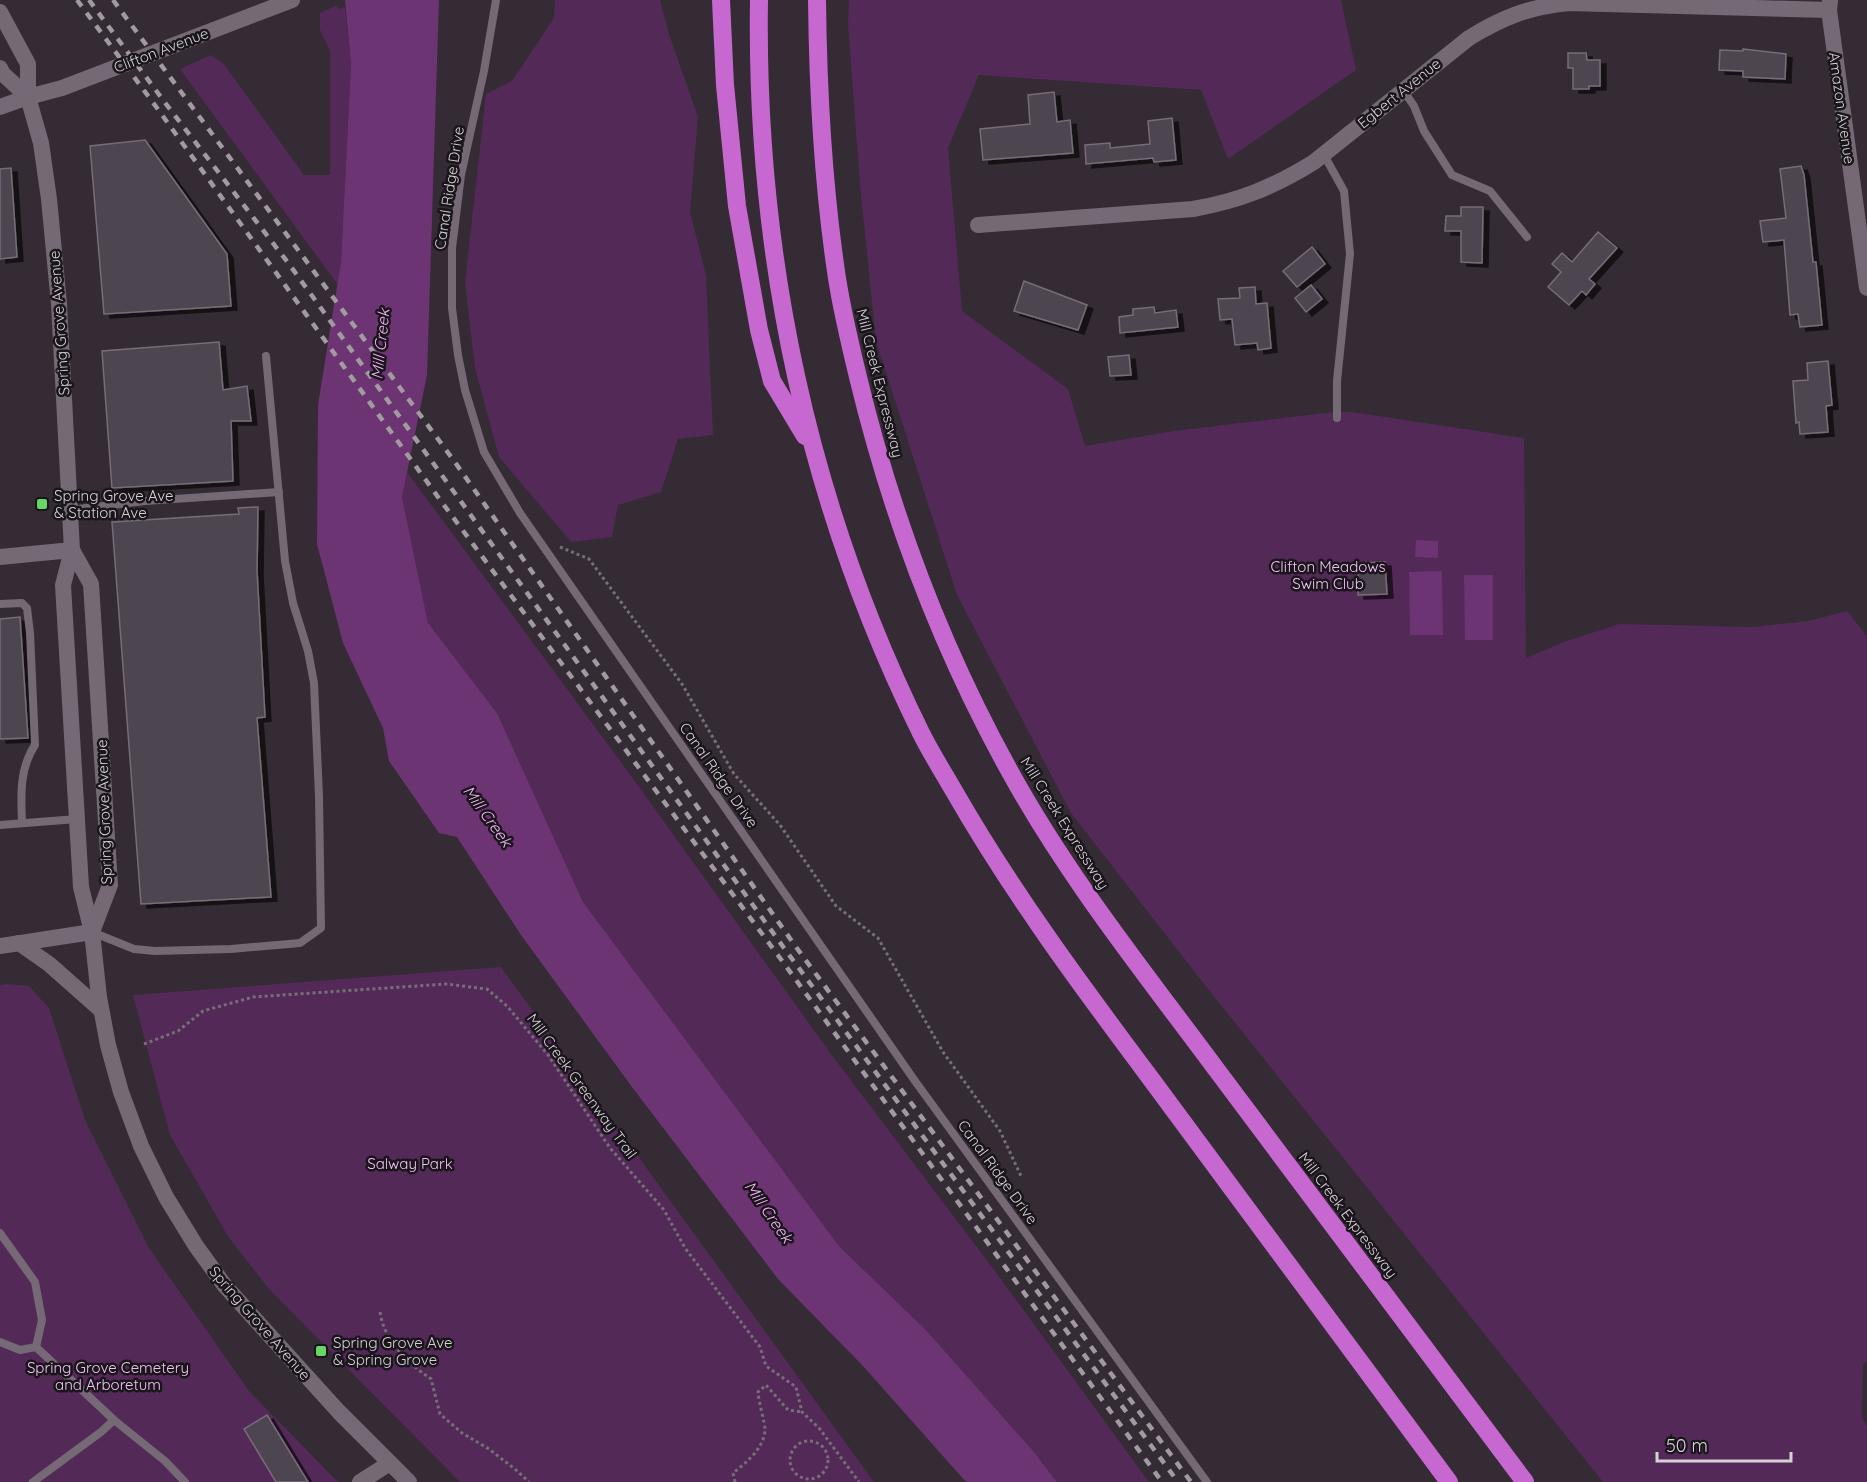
<svg xmlns="http://www.w3.org/2000/svg" width="1867" height="1482" font-family="Quicksand,sans-serif">
<defs>
<filter id="shadow"><feDropShadow dx="6" dy="4" stdDeviation="0" flood-color="#0009"/></filter>
</defs>
<rect width="100%" height="100%" fill="#342b35"/>
<g fill="#532957">
<path d="M555 0H660L669 34 698 117 690 212 706 275 713 435 678 439 661 492 618 505 612 537 571 542 499 457 475 368 465 282 486 94 512 81 554 18Z"/>
<path d="M849 0H1341L1356 70 1228 159 1201 90 979 75 948 148 962 311 1068 389 1085 446 1174 431 1334 412H1352L1524 438 1526 658 1564 642 1619 624 1753 627 1808 621 1847 611 1867 636V1362L1863 1364 1862 1418 1867 1425V1482H1603L1204 984 1071 813 957 595 876 341 860 185 848 24Z"/>
<path d="M337 5 338 9 345 7 351 64 341 262 338 285 180 69 211 55 224 64 304 175H330V51L320 30V13Z"/>
<path d="M407 472 629 773 834 1058 992 1267 1149 1482H1057L1034 1452 927 1331 839 1246 583 902 497 713 428 623 402 497Z"/>
<path d="M501 967 874 1482H460L269 1289 229 1238 170 1135 133 995Z"/>
<path d="M6 984 29 986 49 1008 85 1120 149 1248 249 1391 338 1482H0V985Z"/>
</g>
<g fill="#6d3473">
<path d="M345 0H439L427 375 402 497 428 623 497 713 583 902 839 1246 927 1331 1034 1452 1057 1482H966L863 1366 778 1279 632 1087 521 935 457 837 439 833 389 761 383 728 343 643 317 544 318 405 341 262 351 64Z"/>
<path d="M1416 540 1438 541V558L1415 557Z"/>
<path d="M1442 571 1443 635H1410L1409 572Z"/>
<path d="M1464 575H1493V640H1465Z"/>
</g>
<g fill="#4e444f" stroke="#776c78" stroke-width="1.5" filter="url(#shadow)">
<path d="M1743 49 1786 54 1785 79 1743 77V71L1719 70 1720 50 1743 51Z"/>
<path d="M1568 53H1586L1587 60H1600V86H1589V89H1573V68H1568Z"/>
<path d="M1054 92 1057 122 1070 120 1073 153 983 160 980 129 1030 124 1028 95Z"/>
<path d="M1172 118 1176 160 1154 162 1153 158 1086 164 1085 145 1110 143V148L1150 144 1148 121Z"/>
<path d="M145 140 227 254 231 306 104 314 90 146Z"/>
<path d="M1801 166 1804 175 1813 262H1816L1822 325 1800 327 1798 314 1790 315 1784 240 1763 242 1760 221 1786 218 1780 169Z"/>
<path d="M11 168 17 257 0 259V169Z"/>
<path d="M1461 207H1483L1482 263 1461 262V231H1445L1446 216H1461Z"/>
<path d="M1598 232 1617 248 1589 279 1595 284 1586 295 1582 291 1569 305 1548 287 1561 272 1552 264 1562 253 1572 262Z"/>
<path d="M1312 247 1325 264 1297 287 1283 271Z"/>
<path d="M1024 281 1087 305 1078 330 1014 311Z"/>
<path d="M1311 285 1322 299 1306 312 1295 298Z"/>
<path d="M1255 287 1256 304 1267 303 1271 348 1258 350 1257 343 1235 345 1232 319 1220 320 1218 299 1240 298 1239 288Z"/>
<path d="M1154 307 1155 313 1176 310 1178 327 1120 333 1119 317 1133 315V309Z"/>
<path d="M219 342 223 390 247 386 251 421H231L233 481 112 488 102 351Z"/>
<path d="M1129 355 1131 375 1110 376 1108 357Z"/>
<path d="M1828 361 1832 405 1826 406 1828 432 1800 434 1799 422 1796 423 1793 381 1808 380 1807 363Z"/>
<path d="M258 507 257 571 265 717 257 718 271 897 141 904 112 522 239 514 238 508Z"/>
<path d="M1385 562 1387 594 1358 595V563Z"/>
<path d="M20 617 28 738 0 739V619Z"/>
<path d="M267 1415 308 1482H276L244 1429Z"/>
</g>
<g fill="none" stroke-linecap="round" stroke-linejoin="round">
<g stroke="#766f77" stroke-width="3" stroke-dasharray="3 3" stroke-linecap="butt">
<path d="M560 547 589 559 682 684 734 774 780 825 836 906 878 938 943 1052 1000 1131 1021 1176"/>
<path d="M144 1044 178 1031 203 1011 253 997 446 984 487 989 507 1006 548 1055 610 1148 664 1210 685 1248 760 1347 766 1366 796 1387 802 1412 819 1428 859 1482"/>
<path d="M380 1312C384 1341 409 1364 431 1379L440 1414 462 1433 489 1449 516 1470 529 1482"/>
<circle cx="809" cy="1460" r="19"/>
<path d="M735 1482 733 1473C746 1463 763 1449 765 1431 765 1422 759 1404 758 1392L766 1385 788 1410 802 1412"/>
</g>
<g stroke="#746974" stroke-width="8">
<path d="M496 0 484 71 461 175 452 248V308L458 355 465 390 484 452 520 513 915 1081 1207 1482"/>
<path d="M1403 90 1414 106 1424 131 1452 175 1490 191 1527 237"/>
<path d="M1324 155 1344 191 1350 254 1337 381V418"/>
<path d="M70 510 145 501 279 492"/>
<path d="M0 604 22 603 27 608 30 633 35 745C19 769 21 796 22 823"/>
<path d="M0 825 77 819"/>
<path d="M92 932 134 949 155 951 231 949 300 943 321 928 319 796 314 683 308 651 293 603 285 561 266 356"/>
<path d="M0 1233 35 1282 42 1320 36 1347"/>
<path d="M0 1342 20 1350 36 1347"/>
<path d="M36 1347 114 1420 165 1461 185 1482"/>
<path d="M33 1482 101 1432 114 1420"/>
</g>
<g stroke="#746974" stroke-width="16">
<path d="M1830 1 1829 10 1867 288"/>
<path d="M0 107 28 97"/>
<path d="M978 225 1193 209C1239 201 1274 187 1314 162L1469 38C1503 17 1529 7 1569 3L1829 10"/>
<path d="M0 557 72 550"/>
<path d="M360 1482 390 1463"/>
</g>
<g stroke="#746974" stroke-width="16">
<path d="M0 12 28 64V97L41 143 49 199 59 304 72 550 63 585 81 887 92 932 99 997 108 1045 121 1092 141 1146 166 1197 196 1246 225 1286 339 1412 409 1482"/>
<path d="M0 68 3 74 28 97"/>
<path d="M28 97 62 88 292 0"/>
<path d="M72 550 91 584 110 885 92 932"/>
<path d="M19 943 49 964 101 1010"/>
<path d="M0 946 92 932"/>
</g>
<g stroke="#c768d0" stroke-width="18">
<path d="M721 0 725 85 737 206 759 330 772 381 805 436"/>
<path d="M759 0C755 255 808 504 921 733 931 753 943 772 954 791 1013 894 1083 988 1154 1083 1252 1216 1351 1349 1449 1482"/>
<path d="M817 0C818 93 823 186 837 278 842 311 850 344 858 377 891 514 941 647 1009 770 1067 876 1144 972 1216 1069 1319 1206 1422 1344 1525 1482"/>
</g>
<g stroke="#a19aa1" stroke-width="4.5" stroke-dasharray="8 8" stroke-linecap="butt">
<path d="M77 0 157 108 438 497 780 958 1162 1482"/>
<path d="M89 0 166 104 289 264 784 948 1178 1482"/>
<path d="M113 0 452 458 796 947 1191 1482"/>
</g>
</g>
<g fill="#66d467" stroke="#19151a" stroke-width="2">
<rect x="36" y="498" width="12" height="12" rx="3"/>
<rect x="315" y="1345" width="12" height="12" rx="3"/>
</g>
<g text-anchor="middle" dominant-baseline="central" stroke-width="5" stroke-linejoin="round" paint-order="stroke">
<g font-size="15" fill="#d7d1d7" stroke="#19151a">
<text transform="translate(161 50) rotate(-21)">Clifton Avenue</text>
<text transform="translate(1399 93) rotate(-39)">Egbert Avenue</text>
<text transform="translate(1842 108) rotate(82)">Amazon Avenue</text>
<text transform="translate(449 188) rotate(-81)">Canal Ridge Drive</text>
<text transform="translate(59 323) rotate(-94)">Spring Grove Avenue</text>
<text transform="translate(880 383) rotate(76)">Mill Creek Expressway</text>
<text transform="translate(719 775) rotate(55)">Canal Ridge Drive</text>
<text transform="translate(104 812) rotate(-92)">Spring Grove Avenue</text>
<text transform="translate(1065 823) rotate(58)">Mill Creek Expressway</text>
<text transform="translate(582 1086) rotate(54)">Mill Creek Greenway Trail</text>
<text transform="translate(998 1172) rotate(54)">Canal Ridge Drive</text>
<text transform="translate(1348 1215) rotate(53)">Mill Creek Expressway</text>
<text transform="translate(260 1323) rotate(49)">Spring Grove Avenue</text>
</g>
<g font-size="15" fill="#d7d1d7" stroke="#19151a" text-anchor="start">
<text x="54" y="495">Spring Grove Ave<tspan x="54" dy="17">&amp; Station Ave</tspan></text>
<text x="333" y="1342">Spring Grove Ave<tspan x="333" dy="17">&amp; Spring Grove</tspan></text>
</g>
<g font-size="15" fill="#f2c1f6" stroke="#19151a">
<text x="1328" y="566">Clifton Meadows<tspan x="1328" dy="17">Swim Club</tspan></text>
<text x="410" y="1163">Salway Park</text>
<text x="108" y="1367">Spring Grove Cemetery<tspan x="108" dy="17">and Arboretum</tspan></text>
</g>
<g font-size="16" font-style="italic" fill="#f4b3fa" stroke="#19151a">
<text transform="translate(380 344) rotate(-84)">Mill Creek</text>
<text transform="translate(488 816) rotate(54)">Mill Creek</text>
<text transform="translate(769 1212) rotate(55)">Mill Creek</text>
</g>
</g>
<path d="M1657 1452v9h134v-9" fill="none" stroke="#d7d1d7" stroke-width="3"/>
<text x="1666" y="1452" font-size="18" fill="#d7d1d7" stroke="#19151a" stroke-width="4.5" paint-order="stroke">50 m</text>
</svg>
